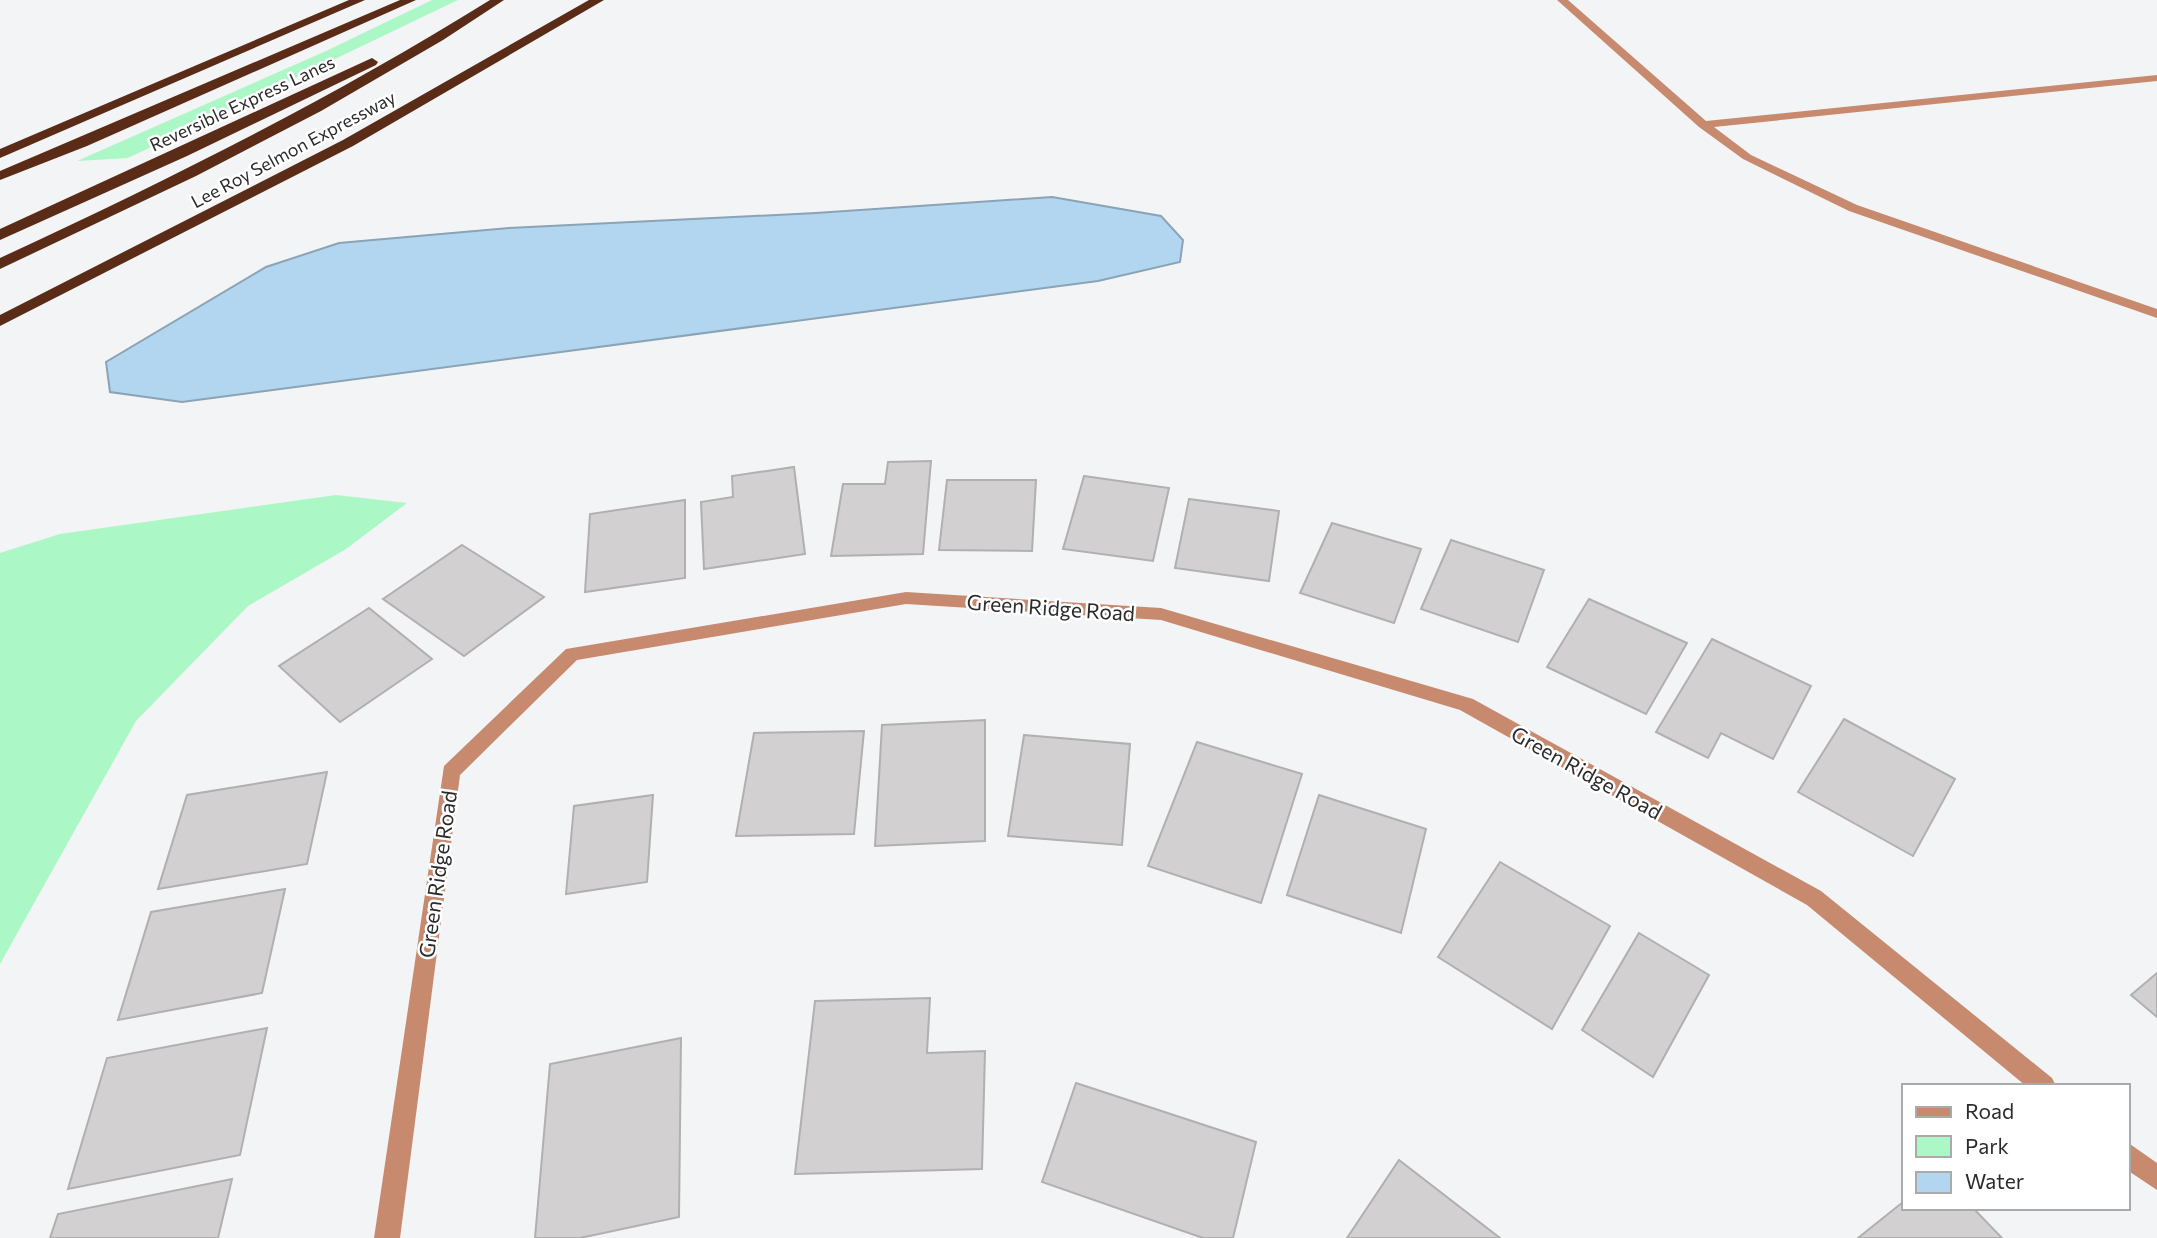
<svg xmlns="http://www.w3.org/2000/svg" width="2157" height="1238" font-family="Commissioner,sans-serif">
<rect width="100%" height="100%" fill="#f3f4f5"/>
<g fill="#abf7c6">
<path d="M432 0H458L128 158 77 161 326 51Z"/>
<path d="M336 495 407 503 346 549 248 606 136 721 0 964V553L60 534Z"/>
</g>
<path fill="#b3d6f0" stroke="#8aa3b5" stroke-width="2" d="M1052 197 1161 216 1183 240 1180 262 1098 281 182 402 110 392 106 362 266 267 339 243 509 228 816 213Z"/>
<g fill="#d2d0d1" stroke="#b1afaf" stroke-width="2">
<path d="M931 461 923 554 831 556 843 484H885L888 462Z"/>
<path d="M794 467 805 554 704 569 701 502 733 497 732 476Z"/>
<path d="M1084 476 1169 488 1153 561 1063 549Z"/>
<path d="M947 480H1036L1032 551 939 550Z"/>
<path d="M1189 499 1279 511 1269 581 1175 568Z"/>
<path d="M685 500V578L585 592 590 514Z"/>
<path d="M1332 523 1421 549 1394 623 1300 593Z"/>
<path d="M1451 540 1544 570 1518 642 1421 609Z"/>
<path d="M462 545 544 597 464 656 383 599Z"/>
<path d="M1589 599 1687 643 1646 714 1547 667Z"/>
<path d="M369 608 432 659 340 722 279 666Z"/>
<path d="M1712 639 1811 686 1773 759 1721 733 1708 758 1656 732Z"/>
<path d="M1844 719 1955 779 1913 856 1798 792Z"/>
<path d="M985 720V841L875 846 882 725Z"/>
<path d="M864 731 854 834 736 836 754 733Z"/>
<path d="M1024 735 1130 744 1122 845 1008 836Z"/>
<path d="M1197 742 1302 774 1261 903 1148 866Z"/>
<path d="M327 772 307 864 158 889 187 795Z"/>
<path d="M653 795 647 882 566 894 574 806Z"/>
<path d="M1319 795 1426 829 1401 933 1287 895Z"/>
<path d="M1500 862 1610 926 1552 1029 1438 957Z"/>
<path d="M285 889 262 993 118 1020 151 912Z"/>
<path d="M1639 933 1709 975 1653 1077 1582 1030Z"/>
<path d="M2157 973V1017L2131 995Z"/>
<path d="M930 998 927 1053 985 1051 982 1169 795 1174 815 1001Z"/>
<path d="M267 1028 240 1155 68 1189 107 1058Z"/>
<path d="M681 1038 679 1217 580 1238H535L550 1064Z"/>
<path d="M1076 1083 1256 1142 1233 1238H1203L1042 1182Z"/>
<path d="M1399 1160 1500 1238H1347Z"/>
<path d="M232 1179 218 1238H50L58 1214Z"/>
<path d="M1903 1202V1208H1973L2002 1238H1858Z"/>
</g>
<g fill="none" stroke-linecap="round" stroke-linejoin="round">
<path fill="#c88a6f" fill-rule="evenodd" d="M1557 0H1568L1706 121 2157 75V81L1714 127 1751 155 1857 205 2157 309V318L1849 211 1743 159 1699 127Z"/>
<g fill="#c88a6f" fill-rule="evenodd">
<path d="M906 592 1161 608 1473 699 1821 891 2052 1078 2056 1086H2026L1807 905 1460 710 1161 620 906 604 577 660 460 775 400 1238H374L444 766 566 649Z"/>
<path d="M2127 1142 2157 1163V1190L2127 1170Z"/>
</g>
<g fill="#5a2b16" fill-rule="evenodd">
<path d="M349 0H365L0 158V149Z"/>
<path d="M400 0H416L87 146 0 180V171Z"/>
<path d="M490 0H504L443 40 321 111 196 176 0 269V258C168 180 333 98 490 0Z"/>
<path d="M589 0H604L353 146 0 326V315L343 140Z"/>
<path d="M372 58 378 62 376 65 187 156 0 240V229Z"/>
</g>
</g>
<g text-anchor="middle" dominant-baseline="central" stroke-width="5" stroke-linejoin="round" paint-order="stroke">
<g font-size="18" fill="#2b2b2c" stroke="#fff">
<text transform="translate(242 103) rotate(-25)">Reversible Express Lanes</text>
<text transform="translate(293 149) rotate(-28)">Lee Roy Selmon Expressway</text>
</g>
<g font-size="21" fill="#2b2b2c" stroke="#fff">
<text transform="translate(1051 607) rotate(4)">Green Ridge Road</text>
<text transform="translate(1587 772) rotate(29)">Green Ridge Road</text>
<text transform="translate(437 874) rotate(-82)">Green Ridge Road</text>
</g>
</g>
<rect x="1902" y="1084" width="228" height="126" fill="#ffffff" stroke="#aaaaab" stroke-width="2"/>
<rect x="1916" y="1107" width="35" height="10" fill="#c88a6f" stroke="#aaaaab" stroke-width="2"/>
<text x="1965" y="1119" font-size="21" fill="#2b2b2c">Road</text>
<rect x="1916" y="1136" width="35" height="21" fill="#abf7c6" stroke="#aaaaab" stroke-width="2"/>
<text x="1965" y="1154" font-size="21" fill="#2b2b2c">Park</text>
<rect x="1916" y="1172" width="35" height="21" fill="#b3d6f0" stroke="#aaaaab" stroke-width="2"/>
<text x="1965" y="1189" font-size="21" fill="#2b2b2c">Water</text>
</svg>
